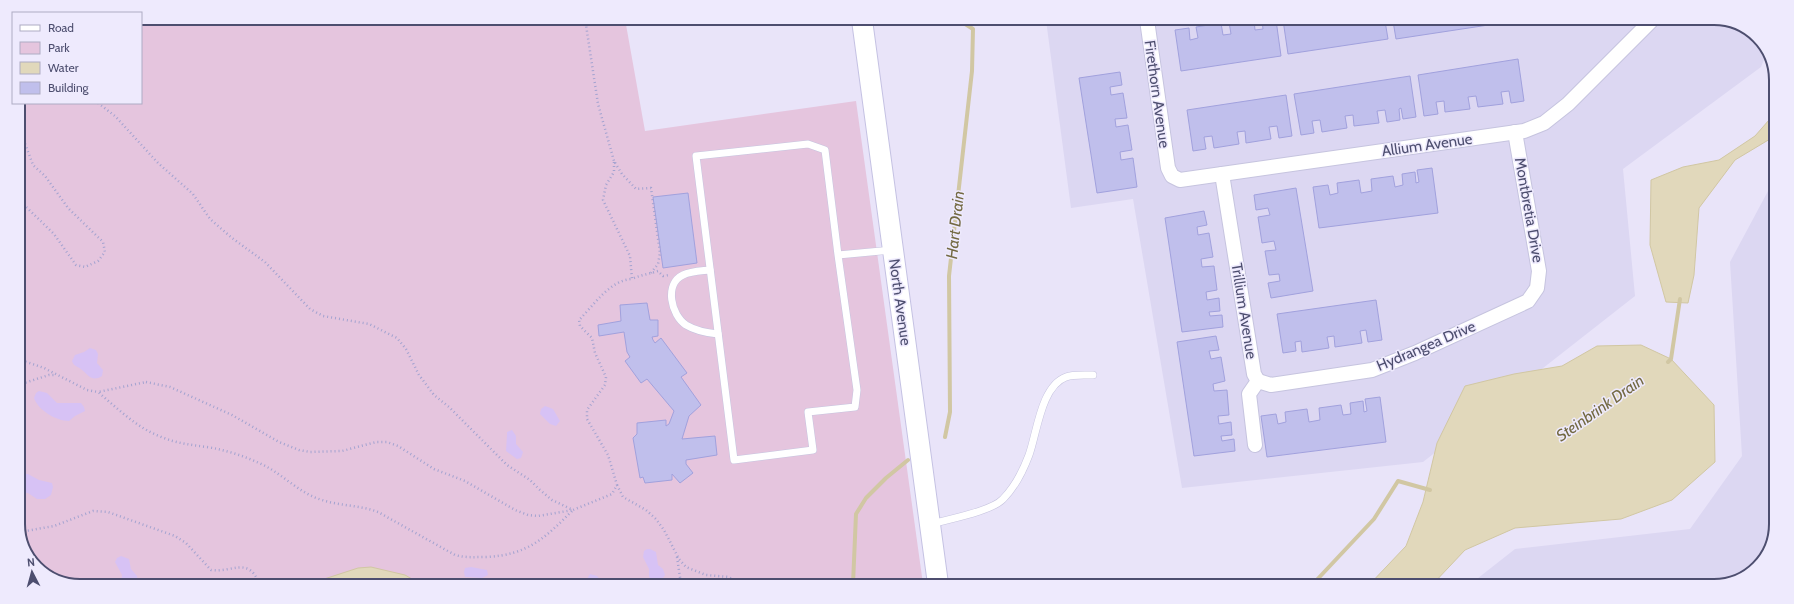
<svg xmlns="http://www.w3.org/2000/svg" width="1794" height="604" font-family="Cabin,sans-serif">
<rect width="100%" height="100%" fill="#e9e4f9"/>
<g fill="#dcd7f2">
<path d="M1046 20 1733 21 1763 42 1767 52 1761 67 1623 169 1635 296 1423 462 1182 488 1133 199 1071 208Z"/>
<path d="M1775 178 1773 543 1751 573 1714 586H1468L1515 549 1690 529 1742 456 1730 262Z"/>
</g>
<path fill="#e5c5de" d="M141 18 625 19 645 131 856 101 923 584 61 583 31 562 18 528V103H141Z"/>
<g fill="#d7c2f5">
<path d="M90 348 96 350 98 354 97 363 103 370 102 376C92 382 89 376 82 370 78 366 74 367 72 361L75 355 84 352Z"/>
<path d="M39 391 47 393 57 403H81L84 407 85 411 75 416 69 421C56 421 38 410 34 398L36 393Z"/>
<path d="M545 406 553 409 560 421 556 426 550 424 540 414 541 409Z"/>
<path d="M512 430 516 436V444L523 452 521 458 517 459 506 451 507 434V432Z"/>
<path d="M22 474H28L39 480 52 483 53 487 51 495 45 499H37L28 493 18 492V479Z"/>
<path d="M647 549H650L656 552 658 565 663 569 665 575 661 581H654L649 577V569L643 557 644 551Z"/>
<path d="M121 556 129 559 131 569 137 576 138 583H121L122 575 115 562 117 558Z"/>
<path d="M471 567 487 570 488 575 482 578 465 577 464 572 465 568Z"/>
<path d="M590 574 597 576 604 584H589L587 579Z"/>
</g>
<g fill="#e1d8bb" stroke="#d1c7a3">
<path d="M1776 112 1775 136 1735 160 1699 208 1694 275 1688 303 1666 302 1650 245 1651 180 1683 167 1719 160 1755 136Z"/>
<path d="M1641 345 1671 359 1714 405 1715 462 1672 500 1621 519 1515 528 1465 550 1432 585H1369L1406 546 1423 502 1437 443 1465 386 1514 374 1562 366 1597 346Z"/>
<path d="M371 567 405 575 419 583H312L358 568Z"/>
</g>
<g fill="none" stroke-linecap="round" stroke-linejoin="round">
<g stroke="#d1c7a3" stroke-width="4">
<path d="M1668 362 1671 359 1680 299"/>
<path d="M945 437 950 412 949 276 972 71 973 29 959 20"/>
<path d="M853 584 856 514 866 498 886 478 908 460"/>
<path d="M1312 585 1374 519 1398 481 1430 490"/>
</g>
</g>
<g fill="#c0bfec" stroke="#a1a1dd">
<path d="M1241 20H1254L1255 30 1263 29 1262 20H1276L1281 56 1181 71 1175 30 1189 28 1190 40 1198 38 1196 27 1221 23 1223 35 1231 34 1229 22Z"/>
<path d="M1283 20H1297V23L1305 22V20L1385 21 1388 39 1288 54Z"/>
<path d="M1393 21H1495V24L1396 39Z"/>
<path d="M1503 21H1518L1503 23Z"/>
<path d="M1518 59 1524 101 1511 103 1509 91 1501 92 1503 104 1478 107 1476 96 1468 97 1470 109 1445 112 1444 101 1436 102 1438 114 1424 116 1418 75Z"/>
<path d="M1120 72 1122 85 1110 87 1111 95 1123 93 1127 118 1115 119 1116 127 1128 125 1132 150 1120 152 1121 160 1133 158 1137 187 1097 193 1079 78Z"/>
<path d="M1410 76 1416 117 1403 119 1401 108 1399 109 1400 120 1387 122 1385 110 1377 111 1379 123 1354 126 1353 115 1345 116 1347 128 1322 132 1320 120 1312 121 1314 133 1301 135 1294 94Z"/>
<path d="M1286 95 1292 136 1279 138 1277 126 1269 127 1271 139 1246 143 1245 131 1237 132 1239 144 1214 148 1212 136 1204 137 1206 149 1193 151 1187 110Z"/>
<path d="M1432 168 1438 213 1319 228 1313 187 1328 185 1330 195 1338 193 1337 183 1359 180 1361 193 1372 191 1371 179 1393 176 1395 187 1403 185 1402 174 1415 172 1416 183 1419 182 1417 170Z"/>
<path d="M1296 188 1313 291 1271 298 1268 283 1280 281 1279 274 1269 275 1265 251 1276 250 1274 241 1262 243 1258 217 1270 215 1268 208 1256 210 1254 195Z"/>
<path d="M688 193 697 263 663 268 653 197Z"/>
<path d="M1204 211 1207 225 1197 227 1198 235 1209 233 1213 257 1201 259 1202 267 1214 266 1217 290 1206 292 1207 300 1219 298 1220 311 1209 312 1210 316 1222 315 1223 327 1182 332 1165 218Z"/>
<path d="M1376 300 1382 340 1368 342 1366 330 1360 331 1362 343 1335 347 1334 336 1327 337 1329 348 1302 352 1301 341 1295 342 1296 351 1283 353 1277 314Z"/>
<path d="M647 303 650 320H658V336L652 337 653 340 655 343 661 338 687 373 681 377 701 405 689 416 682 439 715 436 717 455 686 460V464L693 473 680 483 672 474V480L645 483 643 477 640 478 633 438 637 434V423L666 420V426L669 424 674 411 647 379 641 383 625 361 630 357 627 352 624 332 599 336 598 325 621 321 620 305Z"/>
<path d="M1216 336 1219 350 1209 351 1211 359 1221 357 1225 381 1213 384 1214 391 1227 390 1229 415 1218 416 1219 424 1231 422 1232 435 1221 436 1222 441 1234 439 1235 451 1194 456 1177 342Z"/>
<path d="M1380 397 1386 442 1267 457 1261 416 1276 414 1278 424 1286 422 1285 412 1307 409 1309 422 1320 420 1319 408 1341 405 1343 415 1351 414 1350 403 1363 401 1364 412 1367 411 1365 399Z"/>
</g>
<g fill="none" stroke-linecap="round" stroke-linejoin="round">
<g stroke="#c6c4df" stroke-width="8">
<g id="lane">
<path d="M838 255 857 390 855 407 808 412 813 450 734 460 696 156 808 144 825 150 838 255 892 250"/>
<path d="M710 270C702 271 691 271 683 275 664 284 671 315 686 325 696 331 707 333 718 334"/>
<path d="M932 524C949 519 992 511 1003 499 1015 487 1023 471 1029 455 1037 433 1041 386 1066 377 1073 374 1085 375 1093 375"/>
</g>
</g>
<g stroke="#c6c4df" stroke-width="16">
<g id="street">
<path d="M1147 20 1168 168 1172 176 1180 180 1524 131 1544 123 1568 104 1651 21"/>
<path d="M1222 174 1254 374 1258 381 1249 394 1255 445"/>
<path d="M1258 381 1271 385 1372 370 1415 353 1528 301 1537 288 1539 271 1515 132"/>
</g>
</g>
<g stroke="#c5c2e3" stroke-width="22">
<path id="secondary" d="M862 20 938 584"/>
</g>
<g stroke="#a3a3d0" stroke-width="2.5" stroke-dasharray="1 3" stroke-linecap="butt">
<path d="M584 19 586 25 598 104 614 161"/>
<path d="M98 103 115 116 158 163 193 194 210 219 232 238 265 262 310 309 323 316 369 324 397 338 406 349 419 375 434 395 449 407 507 465 530 480 540 490 552 500 573 510 612 494 617 485 608 455 587 419V410L605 385 606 377 595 353 592 338 580 326 579 320C594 305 610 280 632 279"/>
<path d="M18 125 33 165 45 176 68 208 103 242 105 252 98 261 85 267 76 265 54 234 18 199"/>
<path d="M651 273 658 264 660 253 651 188 636 189 622 174 614 161V172L606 185 603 200 630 256 632 279C640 275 649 274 658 271L663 276 669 275"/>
<path d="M18 359 44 368 87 390 98 392"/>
<path d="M146 382 170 387 232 415 279 442 299 450 310 452 342 451 376 442H387L398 446 434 469 465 481 515 510 528 515 538 516 573 510C545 538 528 555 486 557 475 557 466 558 455 555L378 512C360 505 340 506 322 500 298 493 281 472 259 463 244 456 228 451 213 448 194 445 177 444 159 436 136 427 117 408 98 392Z"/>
<path d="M18 385 49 375H56"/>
<path d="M617 485 623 497 646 510 656 519 664 530 679 559 686 567 706 575 729 577 738 584"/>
<path d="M20 532 54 526 93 511 108 512 175 536 186 543 211 570C232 573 248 556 259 583"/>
<path d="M677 557 681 584"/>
</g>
<use href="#lane" stroke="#fff" stroke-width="7"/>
<use href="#street" stroke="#fff" stroke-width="14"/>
<use href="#secondary" stroke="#fff" stroke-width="20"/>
</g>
<g text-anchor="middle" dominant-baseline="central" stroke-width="3" stroke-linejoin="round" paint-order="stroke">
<g font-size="15" fill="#4d4e6f" stroke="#eeeafd">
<text transform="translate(1157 94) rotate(82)">Firethorn Avenue</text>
<text transform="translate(1427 145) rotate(-8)">Allium Avenue</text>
<text transform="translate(1529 210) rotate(80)">Montbretia Drive</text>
<text transform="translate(900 302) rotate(82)">North Avenue</text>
<text transform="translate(1244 311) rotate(81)">Trillium Avenue</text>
<text transform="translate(1426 346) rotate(-23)">Hydrangea Drive</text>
</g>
<g font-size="16" font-style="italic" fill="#736942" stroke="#eeeafd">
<text transform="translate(955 225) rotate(-84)">Hart Drain</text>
<text transform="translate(1600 408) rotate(-35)">Steinbrink Drain</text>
</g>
</g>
<path d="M0 0H1794V604H0ZM80 25H1714A55 55 0 0 1 1769 80V524A55 55 0 0 1 1714 579H80A55 55 0 0 1 25 524V80A55 55 0 0 1 80 25Z" fill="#eeeafd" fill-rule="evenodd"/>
<path fill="none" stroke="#4d4e6f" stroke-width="2" d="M80 25H1714A55 55 0 0 1 1769 80V524A55 55 0 0 1 1714 579H80A55 55 0 0 1 25 524V80A55 55 0 0 1 80 25Z"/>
<rect x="12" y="12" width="130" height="92" fill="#eeeafd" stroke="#aeacc4"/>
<rect x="20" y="25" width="20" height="6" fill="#ffffff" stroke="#aeacc4"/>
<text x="48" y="32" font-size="12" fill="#4d4e6f">Road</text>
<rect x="20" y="42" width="20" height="12" fill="#e5c5de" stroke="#aeacc4"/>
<text x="48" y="52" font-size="12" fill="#4d4e6f">Park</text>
<rect x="20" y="62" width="20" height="12" fill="#e1d8bb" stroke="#aeacc4"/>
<text x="48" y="72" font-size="12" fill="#4d4e6f">Water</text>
<rect x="20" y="82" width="20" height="12" fill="#c0bfec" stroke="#aeacc4"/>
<text x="48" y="92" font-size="12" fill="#4d4e6f">Building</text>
<g transform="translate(32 572) rotate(354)" stroke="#eeeafd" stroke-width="3" paint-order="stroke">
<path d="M0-3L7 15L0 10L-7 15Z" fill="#4d4e6f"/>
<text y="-6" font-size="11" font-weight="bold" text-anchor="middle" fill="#4d4e6f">N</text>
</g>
</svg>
